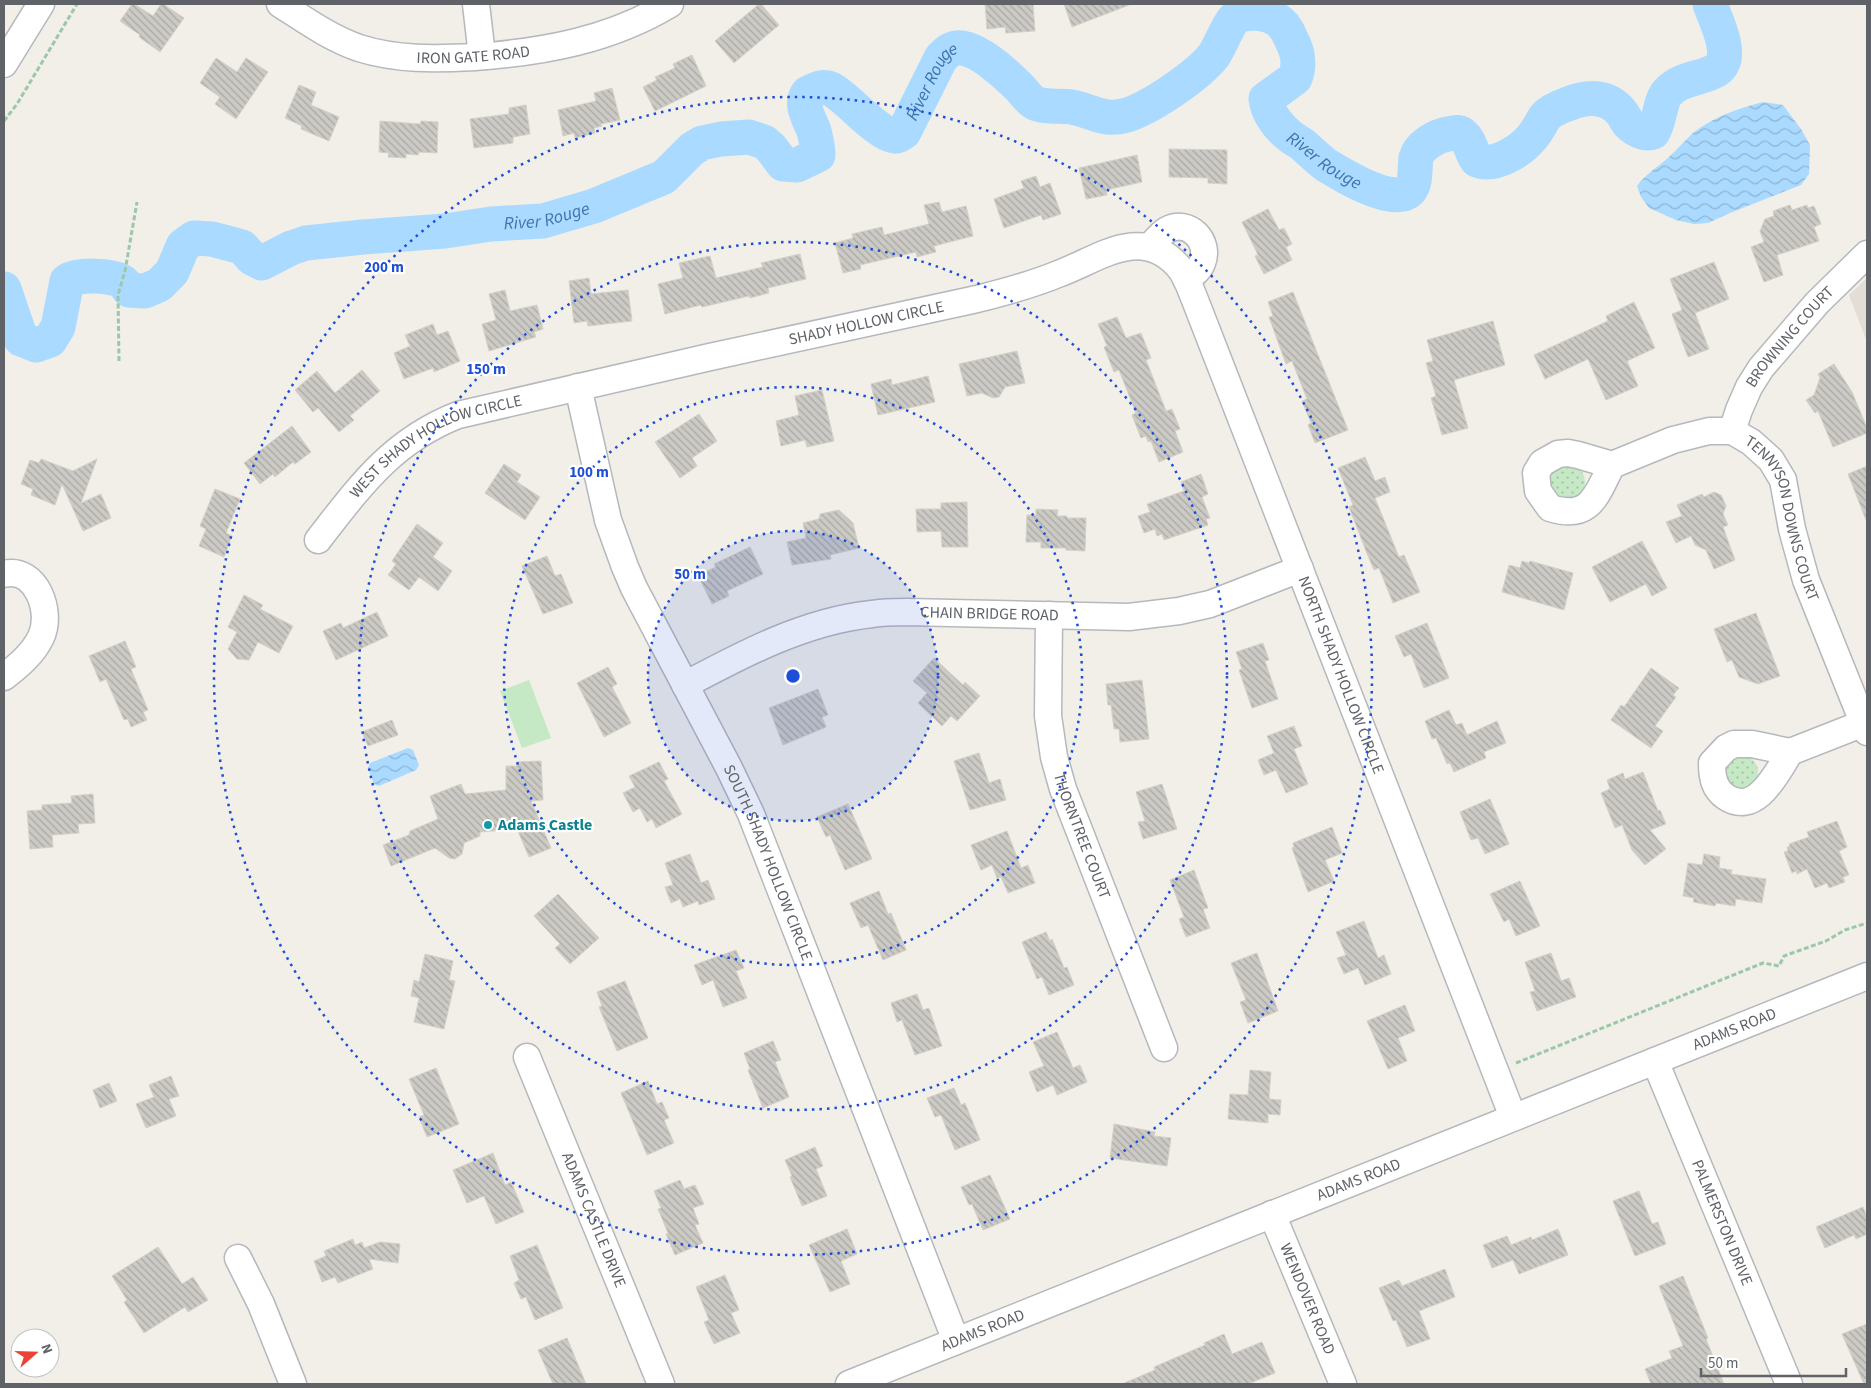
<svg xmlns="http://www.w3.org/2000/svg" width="1871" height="1388" font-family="'Source Sans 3',sans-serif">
<defs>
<pattern id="grass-dots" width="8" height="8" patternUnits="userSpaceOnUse" patternTransform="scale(1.25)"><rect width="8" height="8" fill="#c5e8c5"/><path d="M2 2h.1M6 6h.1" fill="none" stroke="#a3c0a4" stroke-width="1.8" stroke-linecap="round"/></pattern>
<pattern id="water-waves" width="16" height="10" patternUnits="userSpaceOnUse" patternTransform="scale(1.25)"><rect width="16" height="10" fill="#aadaff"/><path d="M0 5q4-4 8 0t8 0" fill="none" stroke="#8eb4d2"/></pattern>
<pattern id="building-back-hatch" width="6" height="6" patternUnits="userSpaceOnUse" patternTransform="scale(1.25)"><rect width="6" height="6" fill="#cccac5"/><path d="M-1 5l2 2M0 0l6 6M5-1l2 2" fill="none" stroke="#a9a8a4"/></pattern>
</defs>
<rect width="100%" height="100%" fill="#f1efe8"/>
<path fill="#e1ded6" d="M1867 278V342L1849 295Z"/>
<g fill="url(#grass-dots)">
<circle cx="1567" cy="482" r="18"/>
<circle cx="1741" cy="772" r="17"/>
</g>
<path fill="#c5e8c5" d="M529 680 551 738 522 748 500 691Z"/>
<g fill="url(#water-waves)">
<path d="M1763 102 1783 105 1801 129 1810 145 1809 174 1801 185 1730 213 1708 223 1694 224 1676 220 1649 208 1641 197 1637 186C1646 173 1660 166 1671 155 1679 148 1685 140 1693 133 1713 117 1739 108 1763 102Z"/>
<path d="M408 748 413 750 419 765 416 770 379 786 374 784 368 769 370 763Z"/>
</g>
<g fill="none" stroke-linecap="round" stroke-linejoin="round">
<path stroke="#aadaff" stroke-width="35" id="s1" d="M4 289 21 339 36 345 50 340 58 327 67 281C77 274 111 275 121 281 125 283 127 287 129 290L145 291 159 285 172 272 183 246 194 238 212 239 242 247 252 258 262 263 291 248 306 243 363 237 445 231 491 224 543 221 594 206 664 177 692 149 702 143 721 139 749 137 764 142 771 148 783 164 797 165 818 155C818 147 816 139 814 131 810 120 799 104 808 93 815 90 823 85 831 89 848 98 875 132 894 136 897 137 901 134 904 132L941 58C945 54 949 49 956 48 975 45 1006 74 1019 87 1024 92 1028 99 1035 103 1045 108 1060 105 1072 107 1092 111 1105 122 1127 115 1150 108 1199 75 1214 55 1220 46 1228 25 1234 19 1245 9 1270 13 1280 22 1286 27 1289 34 1292 41 1298 52 1300 66 1295 78L1266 99C1268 114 1279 128 1291 137 1295 140 1299 142 1303 145 1311 152 1318 159 1326 165 1344 176 1382 199 1403 194 1418 190 1414 170 1416 158 1419 146 1436 136 1448 134 1453 133 1458 131 1462 134 1471 141 1471 153 1477 160 1495 168 1522 150 1533 136 1538 130 1541 123 1545 117 1550 111 1562 106 1568 104 1587 96 1607 95 1621 112 1624 115 1626 121 1629 124 1635 130 1645 135 1653 132 1660 121 1660 100 1668 92 1676 83 1687 80 1699 77 1705 75 1716 72 1720 67 1733 53 1715 19 1710 4"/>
</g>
<g fill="url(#building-back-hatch)" stroke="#d6d1c6">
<path d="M132 4H134L153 16 161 4H163L184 18 160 52 139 37 140 35 120 21Z"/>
<path d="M759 4H761L779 25 734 63 715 41Z"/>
<path d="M985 4H1033L1035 31 1006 33 1005 27 987 29Z"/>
<path d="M1064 4H1129V5L1072 27Z"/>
<path d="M692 55 706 86 655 111 643 87 657 80 655 77 675 68 673 64Z"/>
<path d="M216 58 237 72 246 58 268 72 236 119 215 104 220 97 200 83Z"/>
<path d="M299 85 316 92 311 105 339 117 329 141 301 129 302 126 285 118Z"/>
<path d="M612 88 620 120 601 124 602 126 594 128 595 133 575 138 574 133 563 136 558 110 596 101 594 93Z"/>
<path d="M526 105 530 134 513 137V143L474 148 470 119 509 114V108Z"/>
<path d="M380 121 420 124 421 121 438 122 437 153 419 152 418 155 406 154V158L388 157 389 153 379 152Z"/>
<path d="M1169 149 1227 150V184L1208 183V178L1169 177Z"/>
<path d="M1137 155 1142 182 1106 190 1107 195 1086 199 1079 168Z"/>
<path d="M1036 176 1040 187 1050 183 1061 214 1043 220 1041 215 1004 228 994 199 1024 188 1021 181Z"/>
<path d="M939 202 942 212 966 206 973 236 934 246 936 252 917 257 916 252 860 265 861 269 843 273 835 243 853 238 852 234 882 227 884 235 929 224 924 205Z"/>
<path d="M1790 205 1792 210 1807 205 1808 208 1814 206 1821 224 1814 227 1819 241 1777 255 1783 275 1764 282 1751 247 1764 242 1760 231 1765 219 1774 216 1773 211Z"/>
<path d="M1268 209 1279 230 1284 228 1292 244 1286 247 1292 260 1264 274 1255 256 1258 255 1242 222Z"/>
<path d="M800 254 806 279 768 288 769 293 750 298 749 296 702 307 701 305 665 314 658 284 683 278 679 263 710 256 716 278 763 267 761 263Z"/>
<path d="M1714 262 1729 299 1695 313 1709 349 1688 357 1672 314 1682 310 1670 279Z"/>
<path d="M589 278 591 294 628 290 632 321 588 326 587 321 574 323 569 281Z"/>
<path d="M505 290 510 311 537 305 543 329 534 332 536 337 489 351 482 324 496 320 489 294Z"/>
<path d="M1293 292 1348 430 1315 443 1308 425 1311 423 1302 401 1307 399 1292 361 1286 364 1269 317 1273 316 1268 302Z"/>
<path d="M1634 302 1655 348 1627 361 1638 386 1606 400 1588 359 1545 379 1534 355 1608 321 1606 316Z"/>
<path d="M1117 317 1126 338 1141 333 1151 358 1146 360 1166 411 1172 409 1180 429 1175 431 1183 452 1159 462 1151 441 1148 442 1146 436 1141 438 1132 415 1136 413 1119 370 1114 372 1104 347 1107 346 1098 324Z"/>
<path d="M1493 321 1505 365 1454 380 1468 428 1442 435 1431 398 1436 396 1426 363 1433 361 1427 340Z"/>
<path d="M433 324 437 335 448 331 460 361 434 372 433 368 404 379 394 353 410 346 405 335Z"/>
<path d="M1017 351 1025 383 1005 387 999 397 993 398 982 393 967 396 959 364Z"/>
<path d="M1834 364 1852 392 1867 428V433L1833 447 1818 411 1815 413 1806 400 1814 395 1820 378 1818 374Z"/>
<path d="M362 370 380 391 350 416 354 420 339 432 318 408 313 412 295 390 317 371 335 393Z"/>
<path d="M928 376 935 402 878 415 871 384 891 379 892 385Z"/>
<path d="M822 390 834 441 807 447 805 440 781 446 776 421 799 415 795 396Z"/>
<path d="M699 414 717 441 692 458 697 466 680 478 655 442Z"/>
<path d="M292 426 311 452 295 464 293 462 275 477 273 474 260 484 244 463Z"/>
<path d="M1365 457 1375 481 1385 477 1390 492 1375 498 1399 557 1404 555 1420 592 1393 603 1379 568 1374 570 1366 551 1349 507 1353 505 1338 468Z"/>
<path d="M41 459 73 471 97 459 81 503 101 494 111 518 83 531 62 484 55 505 31 495 33 489 21 484 30 460 39 463Z"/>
<path d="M504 464 521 475 517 482 540 497 525 520 485 493Z"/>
<path d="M1867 466V520H1866L1848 474Z"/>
<path d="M1201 474 1208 494 1202 497 1210 518 1206 519 1208 525 1164 540 1162 534 1157 536 1155 529 1144 533 1138 516 1150 512 1147 504 1184 491 1181 482Z"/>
<path d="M215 489 240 499 226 533 232 536 224 557 199 546 206 529 200 526Z"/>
<path d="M1714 492 1721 495 1726 506 1723 514 1728 525 1723 527 1735 560 1714 569 1706 550 1695 545 1691 536 1676 543 1666 522 1682 516 1677 505 1702 494 1704 497Z"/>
<path d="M967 502 968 547H942L941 531 917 532 916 509H941V503Z"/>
<path d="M1036 509 1058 510 1057 516H1067V518H1086L1085 551 1066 550V548H1041V542H1026L1027 515H1036Z"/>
<path d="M839 510 853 523 859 548 830 555 831 559 792 565 787 542 806 538 803 523 819 519 820 514Z"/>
<path d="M417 524 443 543 433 557 452 571 438 591 419 577 409 590 388 575 396 564 392 561Z"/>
<path d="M1642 541 1667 588 1652 596 1646 584 1610 602 1592 567Z"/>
<path d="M750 547 763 574 727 591 729 596 712 604 698 575 716 567 714 564Z"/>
<path d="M547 556 555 576 561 574 573 603 543 614 522 566Z"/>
<path d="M1522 561 1529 563 1530 561 1573 573 1564 610 1502 592 1509 565 1520 568Z"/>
<path d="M244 595 263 605 260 609 293 626 279 653 258 642 249 660 237 659 228 649 237 632 228 627Z"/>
<path d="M377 612 388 636 336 660 323 631 341 623 343 628Z"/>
<path d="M1756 613 1780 676 1758 684 1739 677 1732 660 1727 662 1714 629Z"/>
<path d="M1427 623 1449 678 1424 688 1411 654 1404 657 1395 636Z"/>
<path d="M125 641 136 667 131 669 148 710 143 712 147 720 131 727 128 719 124 720 106 679 100 682 89 656Z"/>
<path d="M1263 643 1269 660 1265 661 1278 699 1252 708 1239 670 1242 669 1236 652Z"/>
<path d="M934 658 963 685 965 682 980 696 957 721 951 716 942 726 918 703 927 693 913 681Z"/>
<path d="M608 667 617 684 612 687 631 723 604 737 577 683Z"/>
<path d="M1651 668 1679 688 1673 695 1676 697 1655 726 1663 731 1651 748 1611 720 1621 705 1624 707Z"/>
<path d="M1142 680 1149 739 1120 742 1119 729H1114L1111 705H1108L1106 684Z"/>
<path d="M818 689 828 715 822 717 826 727 783 745 769 708Z"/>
<path d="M1449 710 1456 725 1462 723 1467 735 1497 721 1506 743 1484 752 1486 758 1454 772 1450 763 1447 764 1436 738 1432 739 1425 721Z"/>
<path d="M392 720 398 735 368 746 362 732Z"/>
<path d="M1294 726 1302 746 1294 749 1308 784 1286 793 1276 770 1264 775 1258 760 1274 753 1267 736Z"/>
<path d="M979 753 989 783 1000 779 1006 800 970 810 954 761Z"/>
<path d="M541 761 543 800 531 801 551 848 529 857 517 829 480 832V836L464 843 462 854 455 859 449 858 435 848 391 866 383 845 409 835 410 831 438 819 430 796 461 784 465 794 506 790V766H517V762Z"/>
<path d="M659 762 668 779 664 781 682 814 656 828 652 819 647 822 640 808 633 812 623 793 635 787 629 776Z"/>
<path d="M1643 772 1658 811 1660 810 1666 824 1650 830 1666 849 1645 865 1632 850 1622 825 1615 828 1601 793 1610 789 1607 780 1623 773 1625 779Z"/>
<path d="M1162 784 1177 829 1143 839 1138 822 1145 821 1136 792Z"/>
<path d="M93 794 95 823 78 824 79 833 52 835 53 847 30 849 27 811 42 810V805L72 803 71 796Z"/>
<path d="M1490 799 1509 844 1485 854 1478 838 1471 840 1460 812Z"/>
<path d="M848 804 872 859 845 870 830 835 826 837 817 817Z"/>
<path d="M1837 821 1847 847 1839 851 1849 875 1843 877 1845 882 1829 888 1827 883 1815 888 1807 869 1797 874 1796 871 1792 873 1784 852 1788 851 1787 847 1790 846 1789 844 1809 837 1807 832Z"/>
<path d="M1332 827 1342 853 1325 860 1334 881 1308 892 1292 848 1294 847 1293 843Z"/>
<path d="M1007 831 1021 868 1028 865 1035 883 1008 893 1001 877 997 878 992 865 981 870 971 845Z"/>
<path d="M690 854 701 883 708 880 715 899 699 905 698 901 683 907 680 899 671 903 665 887 673 885 665 863Z"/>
<path d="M1704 854 1720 857 1719 868 1732 870 1731 874 1766 879 1762 903 1736 899 1735 906 1716 903 1715 906 1693 902 1694 898 1683 896 1688 863 1702 865Z"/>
<path d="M1194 870 1208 908 1203 909 1210 928 1186 937 1179 919 1184 917 1170 880Z"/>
<path d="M1520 881 1540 926 1516 936 1509 919 1504 922 1490 894Z"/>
<path d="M879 891 888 914 891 913 906 950 883 960 868 925 861 928 850 903Z"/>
<path d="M558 894 599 938 570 964 555 948 560 944 534 916Z"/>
<path d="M1364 921 1378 958 1384 955 1391 974 1365 985 1358 968 1344 974 1337 958 1346 955 1336 932Z"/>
<path d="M1046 932 1050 941 1052 939 1064 968 1067 967 1074 985 1049 995 1042 977 1037 979 1022 942Z"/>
<path d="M736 950 744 968 736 971 747 998 723 1007 713 980 702 985 694 965Z"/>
<path d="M1257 953 1278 1011 1248 1023 1240 1002 1246 1000 1231 963Z"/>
<path d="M1551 953 1561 981 1569 978 1576 997 1537 1011 1530 992 1535 991 1525 962Z"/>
<path d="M425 954 453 961 449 980 455 981 444 1029 414 1022 419 998 411 996 414 980 419 982Z"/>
<path d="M625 981 648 1038 617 1051 599 1007 602 1006 597 992Z"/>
<path d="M917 994 923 1010 929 1008 942 1046 915 1055 902 1020 897 1022 891 1003Z"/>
<path d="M1405 1005 1415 1031 1398 1038 1407 1061 1388 1069 1367 1021Z"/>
<path d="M1057 1032 1073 1068 1080 1065 1087 1082 1057 1095 1053 1085 1037 1092 1029 1072 1044 1066 1033 1042Z"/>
<path d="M773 1041 781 1060 775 1062 789 1097 763 1108 748 1070 750 1069 744 1053Z"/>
<path d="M436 1068 459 1124 427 1137 419 1117 424 1115 409 1079Z"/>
<path d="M1250 1070 1271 1072 1269 1097 1270 1099 1281 1100 1280 1115 1268 1114V1123L1228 1119 1230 1094 1248 1095Z"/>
<path d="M171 1076 179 1096 169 1099 176 1116 146 1128 136 1104 154 1097 149 1085Z"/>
<path d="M648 1081 657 1104 662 1102 669 1118 664 1120 674 1143 647 1155 621 1093Z"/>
<path d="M109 1083 117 1101 100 1108 93 1090Z"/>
<path d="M954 1088 961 1105 965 1103 980 1140 955 1150 941 1115 935 1117 927 1098Z"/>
<path d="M1114 1124 1155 1132 1154 1136 1171 1138 1167 1166 1110 1158Z"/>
<path d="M815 1147 823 1166 816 1169 827 1196 802 1206 790 1177 792 1176 785 1160Z"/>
<path d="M493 1153 505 1185 511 1182 524 1212 496 1224 484 1196 467 1203 453 1170Z"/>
<path d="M990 1175 1010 1219 983 1230 972 1204 969 1205 961 1187Z"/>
<path d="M680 1180 684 1189 695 1185 704 1204 693 1208 699 1224 695 1225 703 1243 675 1255 666 1234 668 1233 658 1209 661 1208 654 1191Z"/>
<path d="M1639 1191 1652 1224 1658 1222 1666 1244 1635 1256 1613 1201Z"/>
<path d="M1863 1207 1867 1217V1234L1856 1239 1854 1235 1825 1248 1816 1227Z"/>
<path d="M847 1229 857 1254 841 1261 850 1284 830 1292 809 1245Z"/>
<path d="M1558 1229 1568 1255 1519 1274 1513 1260 1492 1268 1483 1245 1507 1236 1511 1245 1531 1237 1532 1240Z"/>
<path d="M353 1239 355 1245 362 1242 364 1248 380 1242 400 1244 398 1263 369 1259 373 1269 338 1283 335 1277 322 1282 314 1261 326 1256 324 1251Z"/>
<path d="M537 1245 563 1308 535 1320 526 1297 521 1299 514 1283 519 1280 510 1256Z"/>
<path d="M158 1247 182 1284 193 1277 208 1300 188 1312 185 1307 144 1333 124 1302 127 1300 112 1276Z"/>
<path d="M1445 1269 1455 1297 1419 1311 1430 1339 1407 1347 1396 1320 1393 1321 1379 1288 1399 1280 1402 1286Z"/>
<path d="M725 1275 739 1310 731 1313 740 1333 714 1344 704 1322 709 1320 696 1287Z"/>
<path d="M1683 1276 1708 1338 1706 1339 1724 1384H1651L1645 1369 1672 1358 1669 1351 1683 1346 1659 1286Z"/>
<path d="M1867 1324V1384H1864L1842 1334Z"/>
<path d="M1224 1334 1232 1354 1262 1342 1275 1373 1248 1384H1122L1155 1370 1154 1367 1205 1345 1204 1343Z"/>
<path d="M567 1338 586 1384H553L538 1350Z"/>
</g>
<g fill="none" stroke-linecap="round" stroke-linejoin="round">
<g stroke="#b5b8bc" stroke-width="29">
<g id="minor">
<path id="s2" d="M280 4C305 20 330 38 359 48 397 60 435 59 475 57 544 52 610 40 670 4"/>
<path d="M476 4 482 56"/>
<path d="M4 64 41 4"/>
<path d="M1150 247C1155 241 1160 234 1167 230 1188 218 1211 241 1202 263 1199 271 1192 275 1186 279"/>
<path id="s3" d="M578 387 608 520 625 567 634 588 729 768 751 814 956 1341"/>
<path id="s4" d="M1732 431 1739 410 1749 387 1761 368 1817 303 1867 254"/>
<path id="s5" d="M1612 465C1596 495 1591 521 1550 508L1538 491 1536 473 1542 463 1558 454 1568 453 1578 455 1612 465 1673 440 1709 431H1732L1751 442 1771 460 1783 480 1792 529 1806 580 1867 732"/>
<path id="s6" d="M318 540C360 486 392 441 458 415L710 357 977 299C1005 292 1032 285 1058 274 1099 259 1140 225 1177 265 1186 274 1190 288 1195 300L1513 1117"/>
<path d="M4 574C36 566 53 612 41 637 33 654 18 666 4 677"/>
<path id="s7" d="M1049 615 1048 716 1054 757 1063 789 1164 1048"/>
<path id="s8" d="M685 685C743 654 805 621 872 614 883 612 895 612 907 612L1129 617 1179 611 1210 604 1300 569"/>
<path d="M1790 752C1777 773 1756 817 1726 797 1714 789 1712 777 1712 763L1726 748 1734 744H1752L1790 752 1864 723"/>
<path id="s9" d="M527 1057 661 1384"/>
<path id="s10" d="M1655 1061 1789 1384"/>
<path id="s11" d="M1272 1214 1343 1384"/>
<path d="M238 1258 261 1304 293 1384"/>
<path id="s12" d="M849 1384 1867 976"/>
</g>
</g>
<g stroke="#9cc7a9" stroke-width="3" stroke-dasharray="5 2.5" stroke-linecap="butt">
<path d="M4 121 17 104 77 4"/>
<path d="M119 361 118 295 125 271 137 202"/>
<path d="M1516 1063 1763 963 1779 966 1784 956 1826 941 1845 930 1867 923"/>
</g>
<use href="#minor" stroke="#fff" stroke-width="26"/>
</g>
<circle cx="793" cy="676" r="145" fill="#1d4ed8" fill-opacity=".12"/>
<g fill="none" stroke="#1d4ed8" stroke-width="2.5" stroke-dasharray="2.5 5">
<circle cx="793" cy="676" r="145"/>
<circle cx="793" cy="676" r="289"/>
<circle cx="793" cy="676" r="434"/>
<circle cx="793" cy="676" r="579"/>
</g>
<circle fill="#0f9aa8" stroke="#fff" stroke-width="2" cx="488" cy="825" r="5"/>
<g text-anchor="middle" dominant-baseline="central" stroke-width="4.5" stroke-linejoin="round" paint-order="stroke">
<g font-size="16" fill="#5f6368" stroke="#fff">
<text stroke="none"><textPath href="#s2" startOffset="206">IRON GATE ROAD</textPath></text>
<text stroke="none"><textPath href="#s6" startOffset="609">SHADY HOLLOW CIRCLE</textPath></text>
<text stroke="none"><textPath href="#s4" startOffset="112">BROWNING COURT</textPath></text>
<text stroke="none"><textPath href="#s6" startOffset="156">WEST SHADY HOLLOW CIRCLE</textPath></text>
<text stroke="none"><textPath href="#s5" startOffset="444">TENNYSON DOWNS COURT</textPath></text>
<text stroke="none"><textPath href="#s8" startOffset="319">CHAIN BRIDGE ROAD</textPath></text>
<text stroke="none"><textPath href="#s6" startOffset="1379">NORTH SHADY HOLLOW CIRCLE</textPath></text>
<text stroke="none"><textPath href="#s7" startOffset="226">THORNTREE COURT</textPath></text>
<text stroke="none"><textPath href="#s3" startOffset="515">SOUTH SHADY HOLLOW CIRCLE</textPath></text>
<text stroke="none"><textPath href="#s12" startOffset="954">ADAMS ROAD</textPath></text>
<text stroke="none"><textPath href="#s12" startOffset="549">ADAMS ROAD</textPath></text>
<text stroke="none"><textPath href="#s9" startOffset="176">ADAMS CASTLE DRIVE</textPath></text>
<text stroke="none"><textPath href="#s10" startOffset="175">PALMERSTON DRIVE</textPath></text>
<text stroke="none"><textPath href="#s11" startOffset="92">WENDOVER ROAD</textPath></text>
<text stroke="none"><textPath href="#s12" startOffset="144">ADAMS ROAD</textPath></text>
</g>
<g font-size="16" font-weight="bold" fill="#0d838f" stroke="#fff" text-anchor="start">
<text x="498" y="825">Adams Castle</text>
</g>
<g font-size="18" font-style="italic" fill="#4174aa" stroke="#fff">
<text stroke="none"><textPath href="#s1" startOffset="1214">River Rouge</textPath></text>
<text stroke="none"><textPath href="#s1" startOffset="1831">River Rouge</textPath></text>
<text stroke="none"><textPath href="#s1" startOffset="671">River Rouge</textPath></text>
</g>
</g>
<circle cx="793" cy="676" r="8" fill="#1d4ed8" stroke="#fff" stroke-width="2.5"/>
<g font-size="15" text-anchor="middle" font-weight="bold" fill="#1d4ed8" stroke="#fff" stroke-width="4.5" stroke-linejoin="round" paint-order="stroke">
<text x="384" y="272">200 m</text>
<text x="486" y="374">150 m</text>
<text x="589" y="477">100 m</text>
<text x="690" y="579">50 m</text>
</g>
<rect width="1871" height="1388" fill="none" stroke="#5f6368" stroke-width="10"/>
<g transform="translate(35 1353) rotate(70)"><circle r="24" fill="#ffffff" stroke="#bfc1c3"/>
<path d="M0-4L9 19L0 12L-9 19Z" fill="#ea4335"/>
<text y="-8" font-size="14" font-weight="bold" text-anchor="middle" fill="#5f6368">N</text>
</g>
<path d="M1701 1368v8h145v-8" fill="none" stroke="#5f6368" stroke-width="2.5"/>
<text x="1708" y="1368" font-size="15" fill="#5f6368" stroke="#ffffff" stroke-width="4" paint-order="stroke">50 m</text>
</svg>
